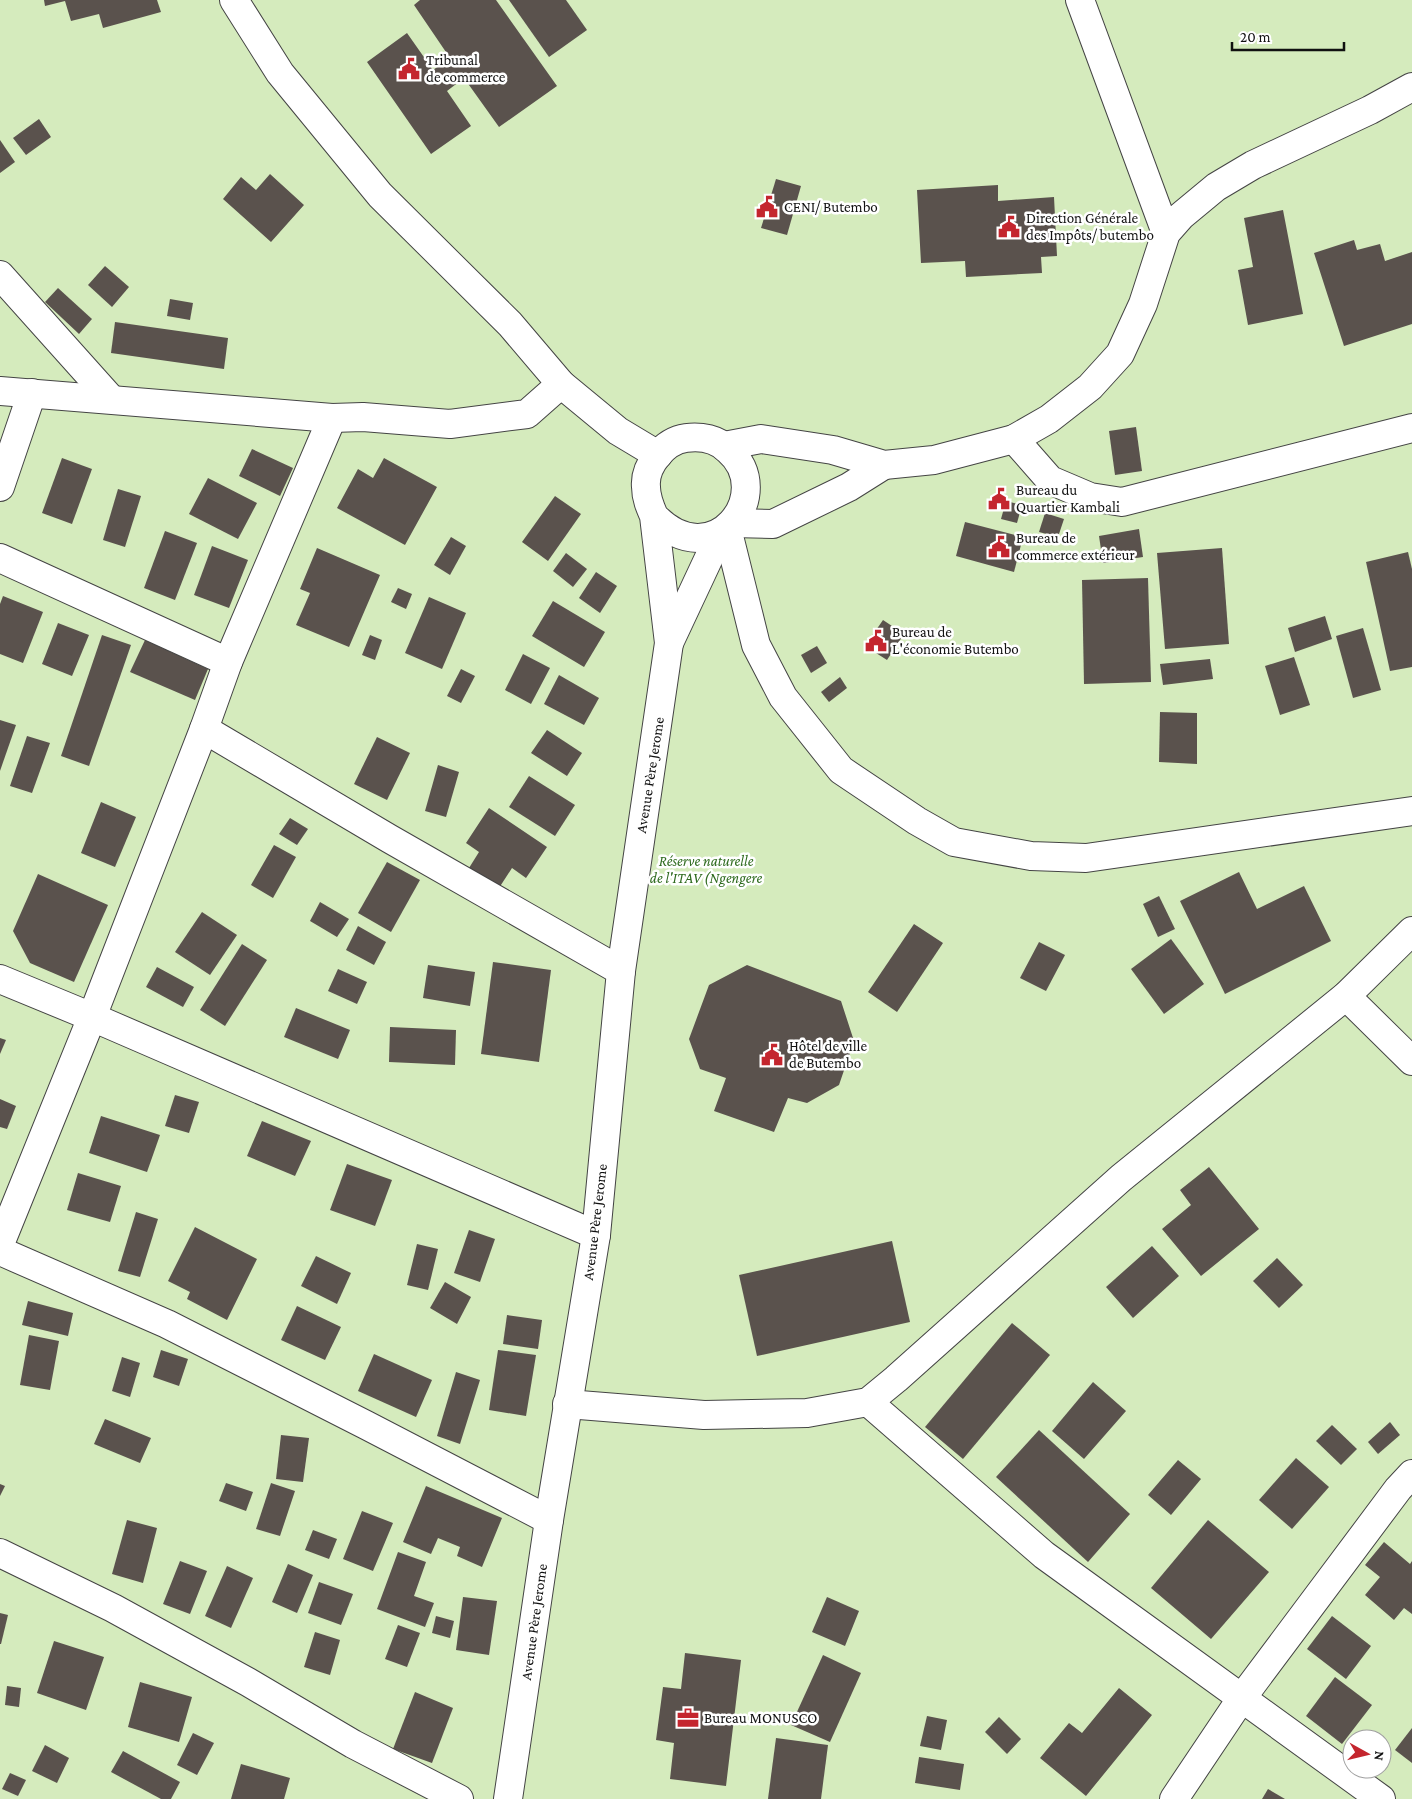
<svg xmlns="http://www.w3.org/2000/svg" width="1412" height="1799" font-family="'Crimson Pro',serif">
<rect width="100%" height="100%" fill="#fffdf5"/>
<path fill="#d5ebbd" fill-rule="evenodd" d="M0 0H1412V1799H0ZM1352 1739H1382V1769H1352Z"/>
<g fill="#5a524d">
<path d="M44 0H157L161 12 103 28 99 14 71 21 65 1 45 6Z"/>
<path d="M420 0H496L557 86 499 127 464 78 447 91 471 126 431 154 367 62 407 33 433 70 450 58 414 5Z"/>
<path d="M509 0H566L587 30 549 57Z"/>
<path d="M39 119 51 137 26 155 13 138Z"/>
<path d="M0 140 15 162 0 173Z"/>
<path d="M270 174 304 205 271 242 223 199 241 177 256 190Z"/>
<path d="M776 179 801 186 787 235 761 228Z"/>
<path d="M998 185V201L1054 197 1057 256 1041 257 1042 273 966 277 965 261 921 263 917 190Z"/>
<path d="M1283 210 1303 314 1248 325 1238 270 1253 267 1244 218Z"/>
<path d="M1354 240 1357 250 1380 244 1385 261 1412 252V324L1344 346 1314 253Z"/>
<path d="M105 266 129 287 112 307 88 285Z"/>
<path d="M58 288 92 319 79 334 45 302Z"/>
<path d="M170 299 193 303 190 320 167 316Z"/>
<path d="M115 322 228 338 224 369 111 353Z"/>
<path d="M1136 427 1142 471 1115 475 1109 431Z"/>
<path d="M252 449 293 468 280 496 239 476Z"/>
<path d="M62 458 92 469 72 524 42 513Z"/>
<path d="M384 458 437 487 405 545 337 508 358 469 373 478Z"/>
<path d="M208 478 257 503 238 539 189 514Z"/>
<path d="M118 489 141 496 125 547 103 540Z"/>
<path d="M555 496 581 514 548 561 522 542Z"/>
<path d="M1006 501 1022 505 1017 523 1001 519Z"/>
<path d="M1045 513 1064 519 1058 537 1039 532Z"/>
<path d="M965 522 1023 537 1014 572 956 556Z"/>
<path d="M1139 529 1143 557 1103 563 1099 536Z"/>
<path d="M165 531 197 543 175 600 144 588Z"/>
<path d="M451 537 466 546 450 575 434 565Z"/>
<path d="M212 546 248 560 229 608 194 595Z"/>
<path d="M317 548 380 575 349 647 296 625 310 593 300 589Z"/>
<path d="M1222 548 1229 644 1165 649 1157 553Z"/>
<path d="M1408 552 1412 569V667L1390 671 1366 562Z"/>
<path d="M566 553 587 569 573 587 553 571Z"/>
<path d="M596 572 617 586 600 613 579 598Z"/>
<path d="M1148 578 1151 682 1084 684 1082 580Z"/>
<path d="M398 588 412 594 406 609 391 602Z"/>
<path d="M3 596 43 612 23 663 0 654V604Z"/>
<path d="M429 597 466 613 442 669 405 653Z"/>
<path d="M553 601 605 632 584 667 532 636Z"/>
<path d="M1325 616 1332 639 1295 652 1288 628Z"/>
<path d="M883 620 904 634 887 660 865 646Z"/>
<path d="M58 623 89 635 72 676 42 664Z"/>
<path d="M1363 628 1381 690 1353 698 1336 636Z"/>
<path d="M102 635 131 645 89 766 61 756Z"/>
<path d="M370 635 382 640 375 660 362 655Z"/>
<path d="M145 640 208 669 195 700 130 672Z"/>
<path d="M817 646 827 663 811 673 801 655Z"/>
<path d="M523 654 550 668 531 704 505 690Z"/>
<path d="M1294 657 1310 705 1280 715 1265 666Z"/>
<path d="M1210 659 1213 679 1163 685 1160 664Z"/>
<path d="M461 669 475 676 461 703 447 696Z"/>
<path d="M559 675 599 698 584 725 544 704Z"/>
<path d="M840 677 847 688 829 702 821 692Z"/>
<path d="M1160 712 1197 713V764L1159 762Z"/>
<path d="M0 720 16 725 0 771Z"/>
<path d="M547 730 582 753 567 776 531 753Z"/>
<path d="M27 736 50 743 32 793 10 786Z"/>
<path d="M377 737 410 753 387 800 354 784Z"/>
<path d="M438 765 459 772 446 817 425 811Z"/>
<path d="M529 776 575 805 555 836 509 807Z"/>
<path d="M101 802 136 817 115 867 81 853Z"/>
<path d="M489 808 547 847 526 878 512 868 499 888 469 868 479 852 466 843Z"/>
<path d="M290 818 308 829 297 845 279 834Z"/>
<path d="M274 845 296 857 273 898 251 885Z"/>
<path d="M387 862 420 880 391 932 358 913Z"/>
<path d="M1239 872 1257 909 1304 886 1331 941 1225 994 1180 901Z"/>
<path d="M38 874 108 905 74 982 30 963 13 931Z"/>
<path d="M1159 896 1175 929 1158 937 1143 904Z"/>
<path d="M320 902 349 919 337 937 310 921Z"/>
<path d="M202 912 237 935 210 975 175 952Z"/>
<path d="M914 924 943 943 897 1012 868 992Z"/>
<path d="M358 926 386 942 374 965 346 950Z"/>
<path d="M1171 939 1204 984 1164 1014 1131 969Z"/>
<path d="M1039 942 1065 955 1046 991 1020 978Z"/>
<path d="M242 944 267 960 225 1026 200 1010Z"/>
<path d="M493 962 551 970 539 1062 481 1054Z"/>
<path d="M428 965 475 972 470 1006 423 998Z"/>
<path d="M747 965 841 1001 854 1041 839 1085 807 1103 788 1098 774 1132 714 1111 726 1078 700 1069 689 1039 709 985Z"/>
<path d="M157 967 194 987 183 1007 146 987Z"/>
<path d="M338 969 367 982 357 1004 328 991Z"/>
<path d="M296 1008 350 1030 338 1059 284 1037Z"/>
<path d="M390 1027 456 1030 455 1065 389 1062Z"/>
<path d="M0 1038 6 1040 0 1054Z"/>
<path d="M175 1095 199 1102 189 1133 165 1126Z"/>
<path d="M0 1099 16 1106 7 1129 0 1127Z"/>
<path d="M101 1116 160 1135 147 1172 89 1153Z"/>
<path d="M262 1121 311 1141 295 1176 247 1156Z"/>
<path d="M347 1164 392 1180 375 1226 330 1210Z"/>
<path d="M1209 1167 1259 1229 1201 1276 1162 1229 1191 1205 1180 1190Z"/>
<path d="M78 1173 121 1186 110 1222 67 1210Z"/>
<path d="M136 1212 158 1219 140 1277 118 1271Z"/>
<path d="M195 1227 257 1259 227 1320 187 1299 190 1292 168 1281Z"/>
<path d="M469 1230 495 1239 480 1282 454 1273Z"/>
<path d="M892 1241 910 1322 757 1356 739 1275Z"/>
<path d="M417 1244 438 1249 428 1290 407 1285Z"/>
<path d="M1152 1246 1179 1276 1133 1318 1106 1287Z"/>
<path d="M316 1256 351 1273 337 1304 301 1286Z"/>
<path d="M1277 1258 1303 1285 1279 1308 1253 1281Z"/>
<path d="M445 1282 471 1297 457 1324 430 1308Z"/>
<path d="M28 1301 73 1313 68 1336 22 1325Z"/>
<path d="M297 1306 341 1327 325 1360 281 1340Z"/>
<path d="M507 1315 542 1320 538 1349 503 1344Z"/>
<path d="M1012 1323 1050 1355 963 1459 925 1427Z"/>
<path d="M29 1335 59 1341 50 1390 20 1385Z"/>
<path d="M161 1350 188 1359 179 1386 153 1377Z"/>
<path d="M498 1350 536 1355 526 1416 489 1410Z"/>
<path d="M374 1354 432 1380 416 1417 358 1391Z"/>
<path d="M122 1357 140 1363 130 1397 112 1391Z"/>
<path d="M456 1372 480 1380 460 1444 437 1436Z"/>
<path d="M1093 1382 1126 1411 1084 1459 1052 1431Z"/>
<path d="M105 1419 151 1438 140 1463 94 1444Z"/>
<path d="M1390 1422 1400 1435 1378 1454 1368 1442Z"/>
<path d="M1332 1425 1357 1449 1341 1465 1316 1441Z"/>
<path d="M1039 1430 1130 1514 1088 1562 996 1477Z"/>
<path d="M281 1435 309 1438 303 1482 276 1479Z"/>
<path d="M1296 1458 1329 1487 1292 1529 1259 1500Z"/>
<path d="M1178 1460 1201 1479 1171 1515 1148 1495Z"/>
<path d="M226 1483 253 1492 246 1511 219 1501Z"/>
<path d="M271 1483 295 1491 280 1536 256 1529Z"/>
<path d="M0 1484 5 1486 0 1496Z"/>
<path d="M426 1486 502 1518 482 1567 457 1556 460 1547 438 1538 431 1554 403 1542Z"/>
<path d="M362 1511 393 1523 373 1571 343 1559Z"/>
<path d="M127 1520 157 1528 143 1583 112 1574Z"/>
<path d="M1208 1520 1269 1572 1211 1639 1151 1588Z"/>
<path d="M313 1530 337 1539 329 1559 305 1550Z"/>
<path d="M1384 1542 1410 1564 1412 1561V1614L1404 1608 1394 1620 1365 1595 1380 1577 1365 1565Z"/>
<path d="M398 1552 426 1562 414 1596 434 1603 425 1627 377 1609Z"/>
<path d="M180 1561 207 1571 190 1614 163 1604Z"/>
<path d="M288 1564 313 1575 297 1613 272 1602Z"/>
<path d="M227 1566 253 1578 231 1628 205 1616Z"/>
<path d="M319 1582 353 1594 341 1625 308 1613Z"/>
<path d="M463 1597 497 1601 489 1655 456 1650Z"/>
<path d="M827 1597 859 1611 845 1646 812 1632Z"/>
<path d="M0 1613 8 1615 1 1644H0Z"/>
<path d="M436 1616 454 1621 450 1638 432 1633Z"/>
<path d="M1332 1616 1371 1646 1346 1679 1307 1649Z"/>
<path d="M398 1625 420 1633 407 1667 385 1659Z"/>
<path d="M315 1632 340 1640 330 1675 304 1667Z"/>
<path d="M54 1641 104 1657 86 1710 37 1693Z"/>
<path d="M685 1653 741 1660 726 1786 670 1779 674 1743 656 1740 663 1687 681 1689Z"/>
<path d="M823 1655 861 1673 830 1742 791 1725Z"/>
<path d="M1335 1677 1372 1705 1342 1744 1306 1716Z"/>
<path d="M140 1682 192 1697 179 1742 128 1727Z"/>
<path d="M7 1686 21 1688 19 1707 5 1705Z"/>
<path d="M1119 1688 1152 1715 1086 1796 1040 1758 1069 1723 1082 1733Z"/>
<path d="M415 1692 453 1708 432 1763 393 1749Z"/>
<path d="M927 1716 947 1720 941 1750 920 1746Z"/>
<path d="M999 1717 1021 1739 1007 1754 985 1732Z"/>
<path d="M1412 1728V1763L1395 1750Z"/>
<path d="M193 1733 214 1743 197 1775 177 1765Z"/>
<path d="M776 1738 828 1745 821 1799H768Z"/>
<path d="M45 1745 69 1758 57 1783 32 1771Z"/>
<path d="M123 1751 180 1782 171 1799H161L111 1772Z"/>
<path d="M919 1757 964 1764 960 1790 915 1783Z"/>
<path d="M241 1764 290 1778 284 1799H231Z"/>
<path d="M10 1773 26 1780 18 1796 2 1789Z"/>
<path d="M1268 1789 1285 1799H1262Z"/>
</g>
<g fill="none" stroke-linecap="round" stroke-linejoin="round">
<g stroke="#444" stroke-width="30">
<g id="minor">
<path d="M234 0 280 73 380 195 510 324 561 384 618 431 658 455"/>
<path d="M1080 0 1166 233"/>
<path d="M0 275 111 399"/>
<path d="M0 391 332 418 363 417 450 424 527 414 561 384"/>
<path d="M1014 439 1050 480 1090 497 1122 502 1412 428"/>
<path d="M724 446 761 439 833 450 884 465 934 460 1014 439 1049 419 1090 387 1120 354 1143 304 1166 233 1181 216 1216 187 1253 165 1370 110 1412 87"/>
<path d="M0 487 32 393"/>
<path d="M732 523 773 524 849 487 884 465"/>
<path d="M727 528 756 645 783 697 841 770 917 821 954 842 1031 856 1086 858 1412 811"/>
<path d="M0 558 228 662"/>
<path d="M669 643 721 532"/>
<path d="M204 729 390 839 621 971"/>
<path d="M0 979 92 1017 596 1235"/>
<path d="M1346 996 1412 1061"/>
<path d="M0 1244 92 1017 204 729 228 662 332 418"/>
<path d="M0 1251 167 1324 366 1425 549 1520"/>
<path d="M868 1402 1044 1555 1381 1799"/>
<path d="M567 1404 704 1415 807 1413 868 1402 896 1379 1121 1178 1346 996 1412 931"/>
<path d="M0 1553 113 1608 248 1682 353 1744 459 1799"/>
<path d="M508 1799 549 1520 596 1235 621 971 669 643 654 516C650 507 646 498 646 487 644 466 664 441 686 438 701 436 717 439 728 450 778 493 713 578 654 516"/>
<path d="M1174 1799 1241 1699 1398 1489 1412 1474"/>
</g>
</g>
<use href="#minor" stroke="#fff" stroke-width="28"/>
</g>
<defs>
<g id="civic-bare" transform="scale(1.725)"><path d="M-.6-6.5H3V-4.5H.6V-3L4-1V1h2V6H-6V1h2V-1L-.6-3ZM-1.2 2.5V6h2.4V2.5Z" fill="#c4262e" stroke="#fff" stroke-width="2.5" paint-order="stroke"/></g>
<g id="office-bare" transform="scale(1.725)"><path d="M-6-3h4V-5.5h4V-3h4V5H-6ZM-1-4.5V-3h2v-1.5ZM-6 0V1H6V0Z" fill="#c4262e" stroke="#fff" stroke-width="2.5" paint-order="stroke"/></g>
</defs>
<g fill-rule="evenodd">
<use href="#civic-bare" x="409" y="69"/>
<use href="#civic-bare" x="767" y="207"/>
<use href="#civic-bare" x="1009" y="227"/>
<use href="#civic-bare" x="999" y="499"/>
<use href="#civic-bare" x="999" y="547"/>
<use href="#civic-bare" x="876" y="641"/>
<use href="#civic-bare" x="772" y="1055"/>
<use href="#office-bare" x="688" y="1718"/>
</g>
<g text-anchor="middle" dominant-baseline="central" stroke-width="5" stroke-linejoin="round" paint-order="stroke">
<g font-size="15" fill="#111" stroke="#fff" text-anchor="start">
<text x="426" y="60">Tribunal<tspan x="426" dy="17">de commerce</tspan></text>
<text x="784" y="207">CENI/ Butembo</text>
<text x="1026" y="218">Direction Générale<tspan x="1026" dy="17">des Impôts/ butembo</tspan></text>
<text x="1016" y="490">Bureau du<tspan x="1016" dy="17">Quartier Kambali</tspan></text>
<text x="1016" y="538">Bureau de<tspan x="1016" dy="17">commerce extérieur</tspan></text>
<text x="892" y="632">Bureau de<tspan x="892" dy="17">L'économie Butembo</tspan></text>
<text x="789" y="1046">Hôtel de ville<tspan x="789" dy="17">de Butembo</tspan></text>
<text x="704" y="1718">Bureau MONUSCO</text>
</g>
<g font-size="15" fill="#111" stroke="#fff">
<text transform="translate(650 775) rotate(-81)">Avenue Père Jerome</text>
<text transform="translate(595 1222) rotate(-83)">Avenue Père Jerome</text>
<text transform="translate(534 1622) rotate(-82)">Avenue Père Jerome</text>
</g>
<g font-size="15" font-style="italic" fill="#2f6b1f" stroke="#fff">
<text x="706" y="861">Réserve naturelle<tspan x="706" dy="17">de l'ITAV (Ngengere</tspan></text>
</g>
</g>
<g transform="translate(1367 1754) rotate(98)"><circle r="24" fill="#ffffff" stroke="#a0a0a0"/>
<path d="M0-4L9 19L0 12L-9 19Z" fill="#c4262e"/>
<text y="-8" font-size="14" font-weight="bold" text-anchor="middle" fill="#111111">N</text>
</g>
<path d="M1232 42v8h112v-8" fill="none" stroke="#111111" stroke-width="2.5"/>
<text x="1240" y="42" font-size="15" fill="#111111" stroke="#ffffff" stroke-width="4" paint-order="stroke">20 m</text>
</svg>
